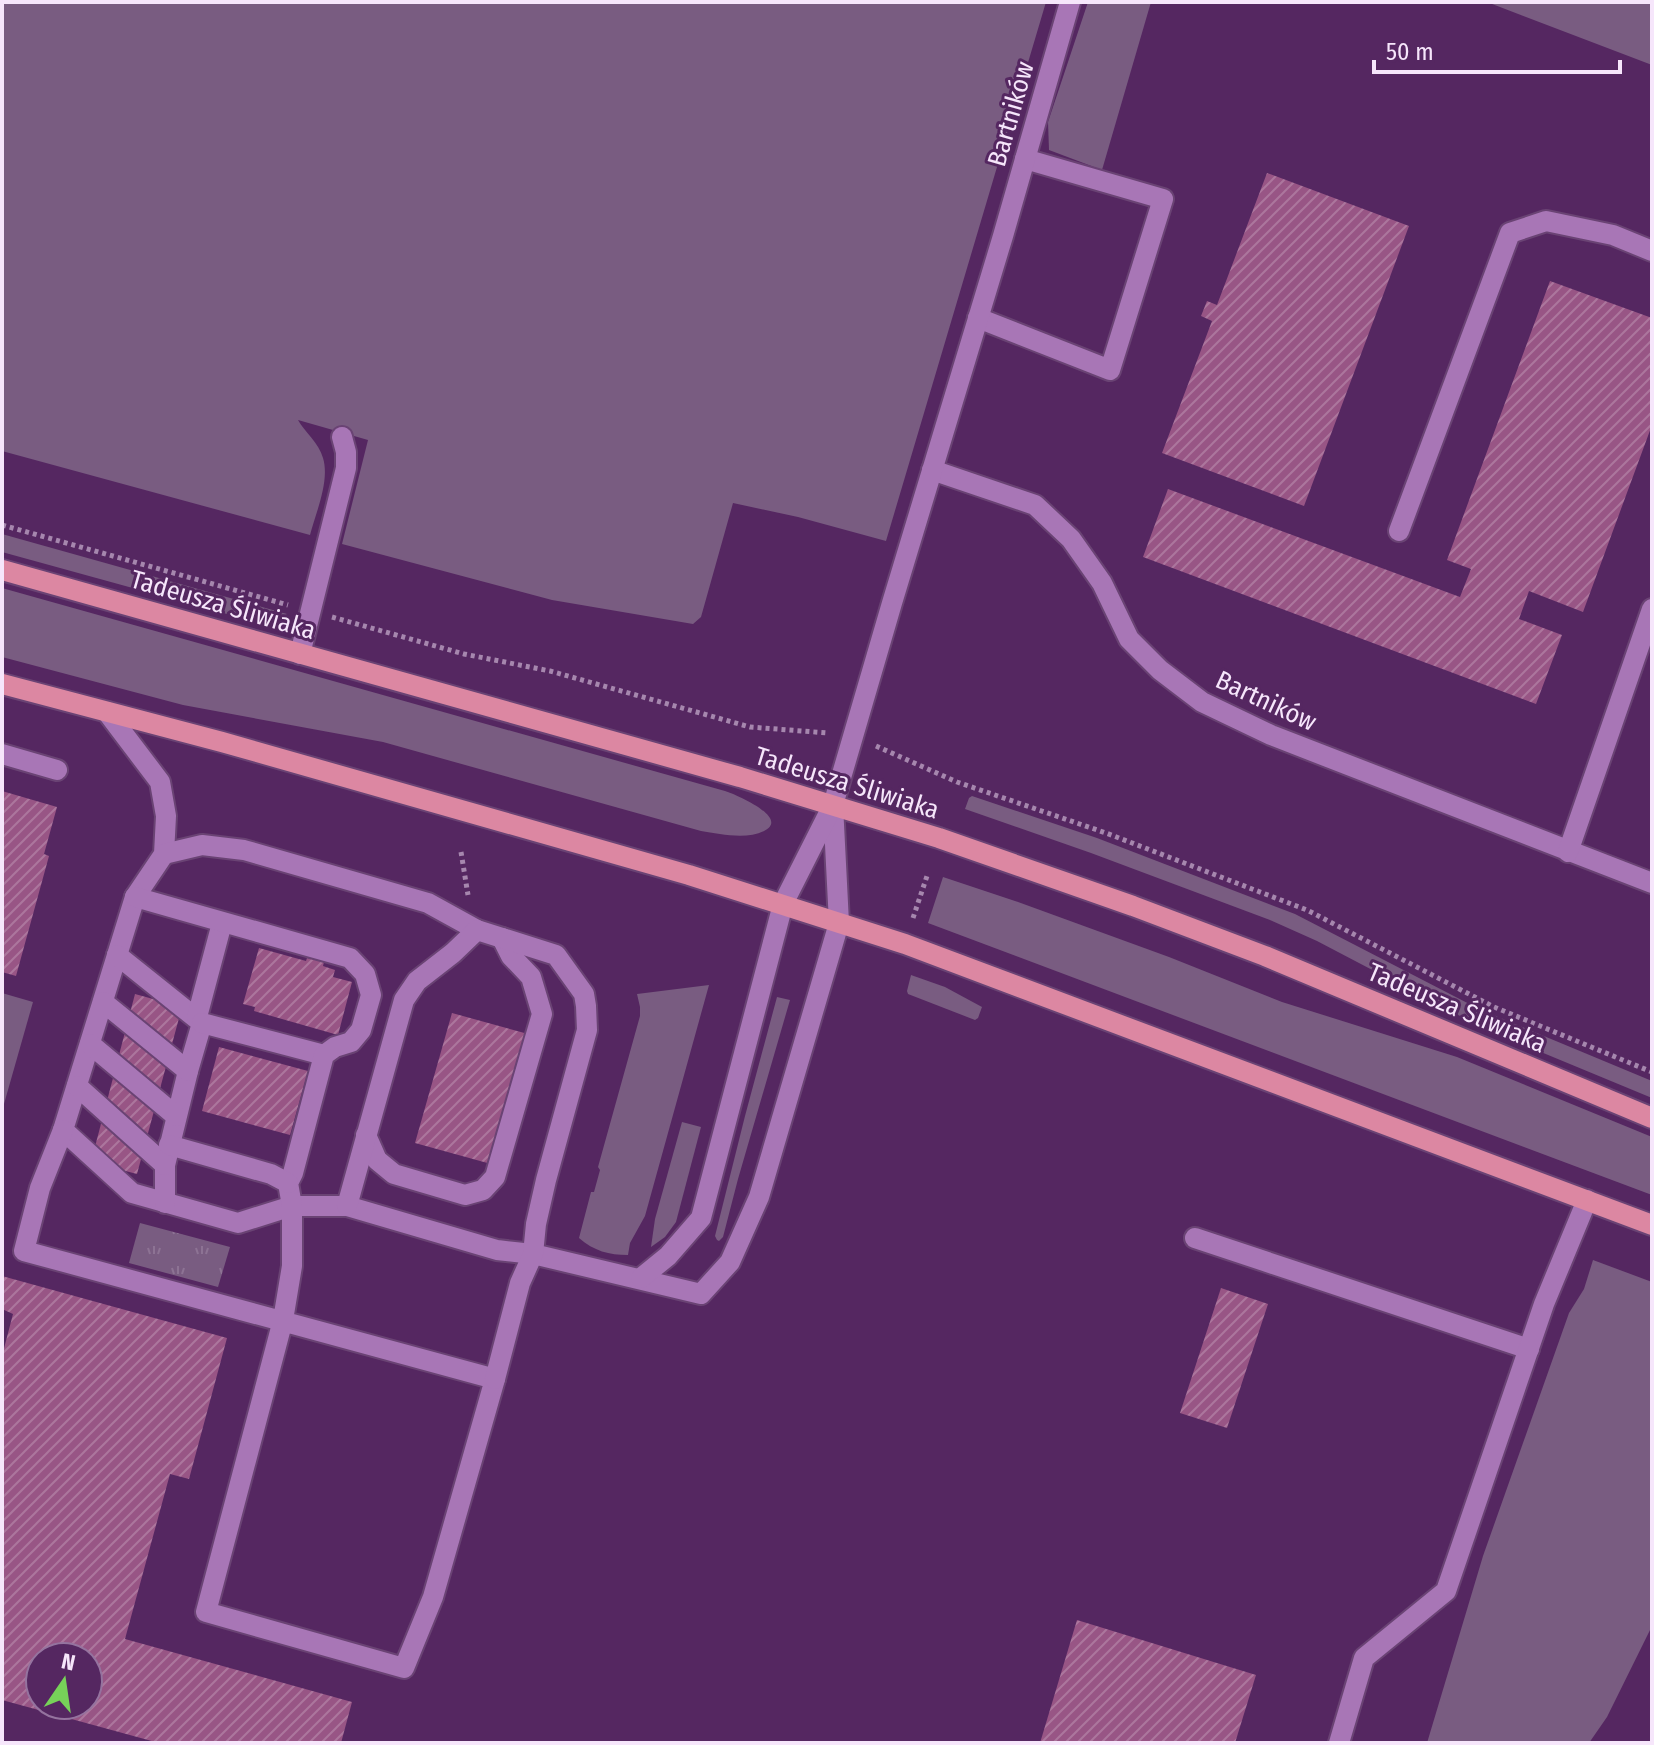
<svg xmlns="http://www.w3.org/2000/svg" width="1654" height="1745" font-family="'Fira Sans Condensed',sans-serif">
<defs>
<pattern id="park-tufts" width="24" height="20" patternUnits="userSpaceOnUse" patternTransform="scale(2)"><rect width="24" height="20" fill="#795c81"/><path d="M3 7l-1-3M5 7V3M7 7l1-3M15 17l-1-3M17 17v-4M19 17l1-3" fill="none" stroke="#8d7394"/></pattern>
<pattern id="building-hatch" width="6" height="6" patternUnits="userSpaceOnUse" patternTransform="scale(2)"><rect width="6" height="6" fill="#985585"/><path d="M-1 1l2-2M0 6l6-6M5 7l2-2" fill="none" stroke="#ac769d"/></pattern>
</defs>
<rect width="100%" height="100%" fill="#552761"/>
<g fill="#795c81">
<path d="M2 2H1046L886 541 798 517 733 503 701 617 693 624 552 600 342 544 368 440 298 420C304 431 319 443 323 458 330 481 316 512 310 535L2 451Z"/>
<path d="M1088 2H1151L1102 170 1049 150 1048 122Z"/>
<path d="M1487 2H1652V65Z"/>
<path d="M2 534 287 614 275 624H263L2 552Z"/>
<path d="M2 588 725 791C735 794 791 818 764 831 746 840 720 834 701 831L383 742 183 705 2 657Z"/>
<path d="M972 796 1097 838 1295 914 1479 1009 1652 1081V1098L1483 1028 1317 941 1270 920 1091 853 965 809 969 798Z"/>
<path d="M943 877 1015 901 1169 957 1282 1002 1457 1057 1652 1137V1195L928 923Z"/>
<path d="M911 975 945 987 982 1007 978 1018 975 1020 908 994 907 991Z"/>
<path d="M709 985 645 1216 630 1243 628 1255C609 1255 594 1251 579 1238L591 1192H594L600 1170 598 1167 640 1016V1007L637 994Z"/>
<path d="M2 993 33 1002 2 1111Z"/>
<path d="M777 997 790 1000 738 1179 723 1237 719 1241 717 1240 715 1236 745 1116Z"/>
<path d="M682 1122 701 1127 676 1222 665 1237 651 1247 655 1219Z"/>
<path d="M1593 1260 1652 1282V1626L1607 1717 1589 1743H1427L1483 1556 1569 1313 1584 1289Z"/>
</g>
<path fill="url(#park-tufts)" d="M140 1223 230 1247 218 1287 129 1263Z"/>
<g fill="url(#building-hatch)" fill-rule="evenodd">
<path d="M1267 173 1409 226 1304 506 1162 453 1212 321 1201 316 1207 301 1217 305Z"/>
<path d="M1550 281 1652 318V425L1583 612 1529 591 1519 619 1562 635 1536 704 1143 557 1168 489 1460 597 1471 569 1447 560Z"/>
<path d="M2 791 57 807 44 854 49 856 16 976 2 972Z"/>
<path d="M259 948 306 961 307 958 324 962 323 966 335 970 333 977 352 982 338 1035 254 1011 255 1007 243 1004Z"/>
<path d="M135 994 182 1007 137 1174 91 1162Z"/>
<path d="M452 1013 528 1034 491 1164 415 1143Z"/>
<path d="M219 1047 308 1071 290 1135 202 1111Z"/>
<path d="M2 1276 227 1338 189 1479 170 1474 125 1639 352 1702 341 1743H159L2 1700V1356L13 1314 2 1309ZM40 1657H88V1705H40Z"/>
<path d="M1221 1288 1268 1304 1227 1428 1180 1413Z"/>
<path d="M1077 1620 1256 1675 1235 1743H1040Z"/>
</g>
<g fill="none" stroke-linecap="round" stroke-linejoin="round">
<g stroke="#6a4374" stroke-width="24">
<g id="minor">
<path d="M978 318 1110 370 1163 199 1025 159"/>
<path d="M932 470 1035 505 1071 539 1102 583 1129 639 1160 670 1202 702 1271 735 1652 883"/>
<path d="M1399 531 1510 233 1546 221 1613 235 1652 251"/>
<path d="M300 654 346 468V452L342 437"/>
<path d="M107 712 160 782 166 816 164 854 135 897 63 1130 132 1193 238 1223 292 1206H347L497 1250 533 1254 701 1294 730 1262 759 1197 839 923 833 805"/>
<path d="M2 754 57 770"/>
<path d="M1568 852 1652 609"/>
<path d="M164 854 202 845 244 850 428 903 477 930"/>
<path d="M117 955 202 1023 188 1071 165 1165V1203"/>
<path d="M103 1002 188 1071"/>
<path d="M197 1017 222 923"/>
<path d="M202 1023 324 1055"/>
<path d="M90 1044 176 1116"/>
<path d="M77 1086 165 1165"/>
<path d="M63 1130 40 1188 24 1251 495 1379 433 1597 404 1668 206 1612 283 1320 292 1266V1206L288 1183 293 1173 324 1055 335 1047 351 1042 361 1030 371 995 365 974 350 958 135 897"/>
<path d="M366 1135 377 1160 394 1174 465 1195 483 1190 495 1177 542 1014 531 977 511 956 502 938"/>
<path d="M169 1145 271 1174 288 1183"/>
<path d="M347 1206 404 1000 417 981 453 953 477 930 556 955 584 994 586 1006 587 1030 546 1180 536 1224 533 1254 520 1283 495 1379"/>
<path d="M1195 1238 1529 1349"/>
<path d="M641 1278 668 1256 701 1218 783 904 833 805 892 603 1003 236 1070 2"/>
<path d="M1339 1743 1364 1658 1446 1591 1544 1304 1587 1200"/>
</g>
</g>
<g stroke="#6a4374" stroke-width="24">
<g id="major">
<path d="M2 570 740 777 939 838 1133 906 1265 956 1652 1118"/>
<path d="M2 684 222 742 689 875 905 944 1652 1225"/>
</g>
</g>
<g stroke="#a687ae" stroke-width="5" stroke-dasharray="4 4" stroke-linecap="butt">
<path d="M2 525 288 605"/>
<path d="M332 617 464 654 550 671 750 727 828 733"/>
<path d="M876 746 957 782 1106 833 1307 910 1494 1007 1652 1072"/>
<path d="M461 852 468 895"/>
<path d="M913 918 928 873"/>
</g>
<use href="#minor" stroke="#a876b6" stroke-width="20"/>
<use href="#major" stroke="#dc87a2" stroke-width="20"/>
</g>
<g text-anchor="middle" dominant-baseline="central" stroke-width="6" stroke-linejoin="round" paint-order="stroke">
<g font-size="26" fill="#f6e6fb" stroke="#552761">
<text transform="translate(1011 114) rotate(-74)">Bartników</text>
<text transform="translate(223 605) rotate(16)">Tadeusza Śliwiaka</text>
<text transform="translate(1266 701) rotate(25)">Bartników</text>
<text transform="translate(847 783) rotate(17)">Tadeusza Śliwiaka</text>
<text transform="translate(1457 1008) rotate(23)">Tadeusza Śliwiaka</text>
</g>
</g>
<rect width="1654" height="1745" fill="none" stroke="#f6e6fb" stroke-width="8"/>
<g transform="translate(64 1681) rotate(13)"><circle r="38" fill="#552761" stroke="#95739f" stroke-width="2"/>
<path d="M0-6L14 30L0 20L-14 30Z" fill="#77d259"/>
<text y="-12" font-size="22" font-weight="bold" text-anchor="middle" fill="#f6e6fb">N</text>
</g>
<path d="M1374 60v12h246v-12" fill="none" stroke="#f6e6fb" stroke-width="4"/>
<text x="1386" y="60" font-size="24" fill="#f6e6fb" stroke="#552761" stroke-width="6" paint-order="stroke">50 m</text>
</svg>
